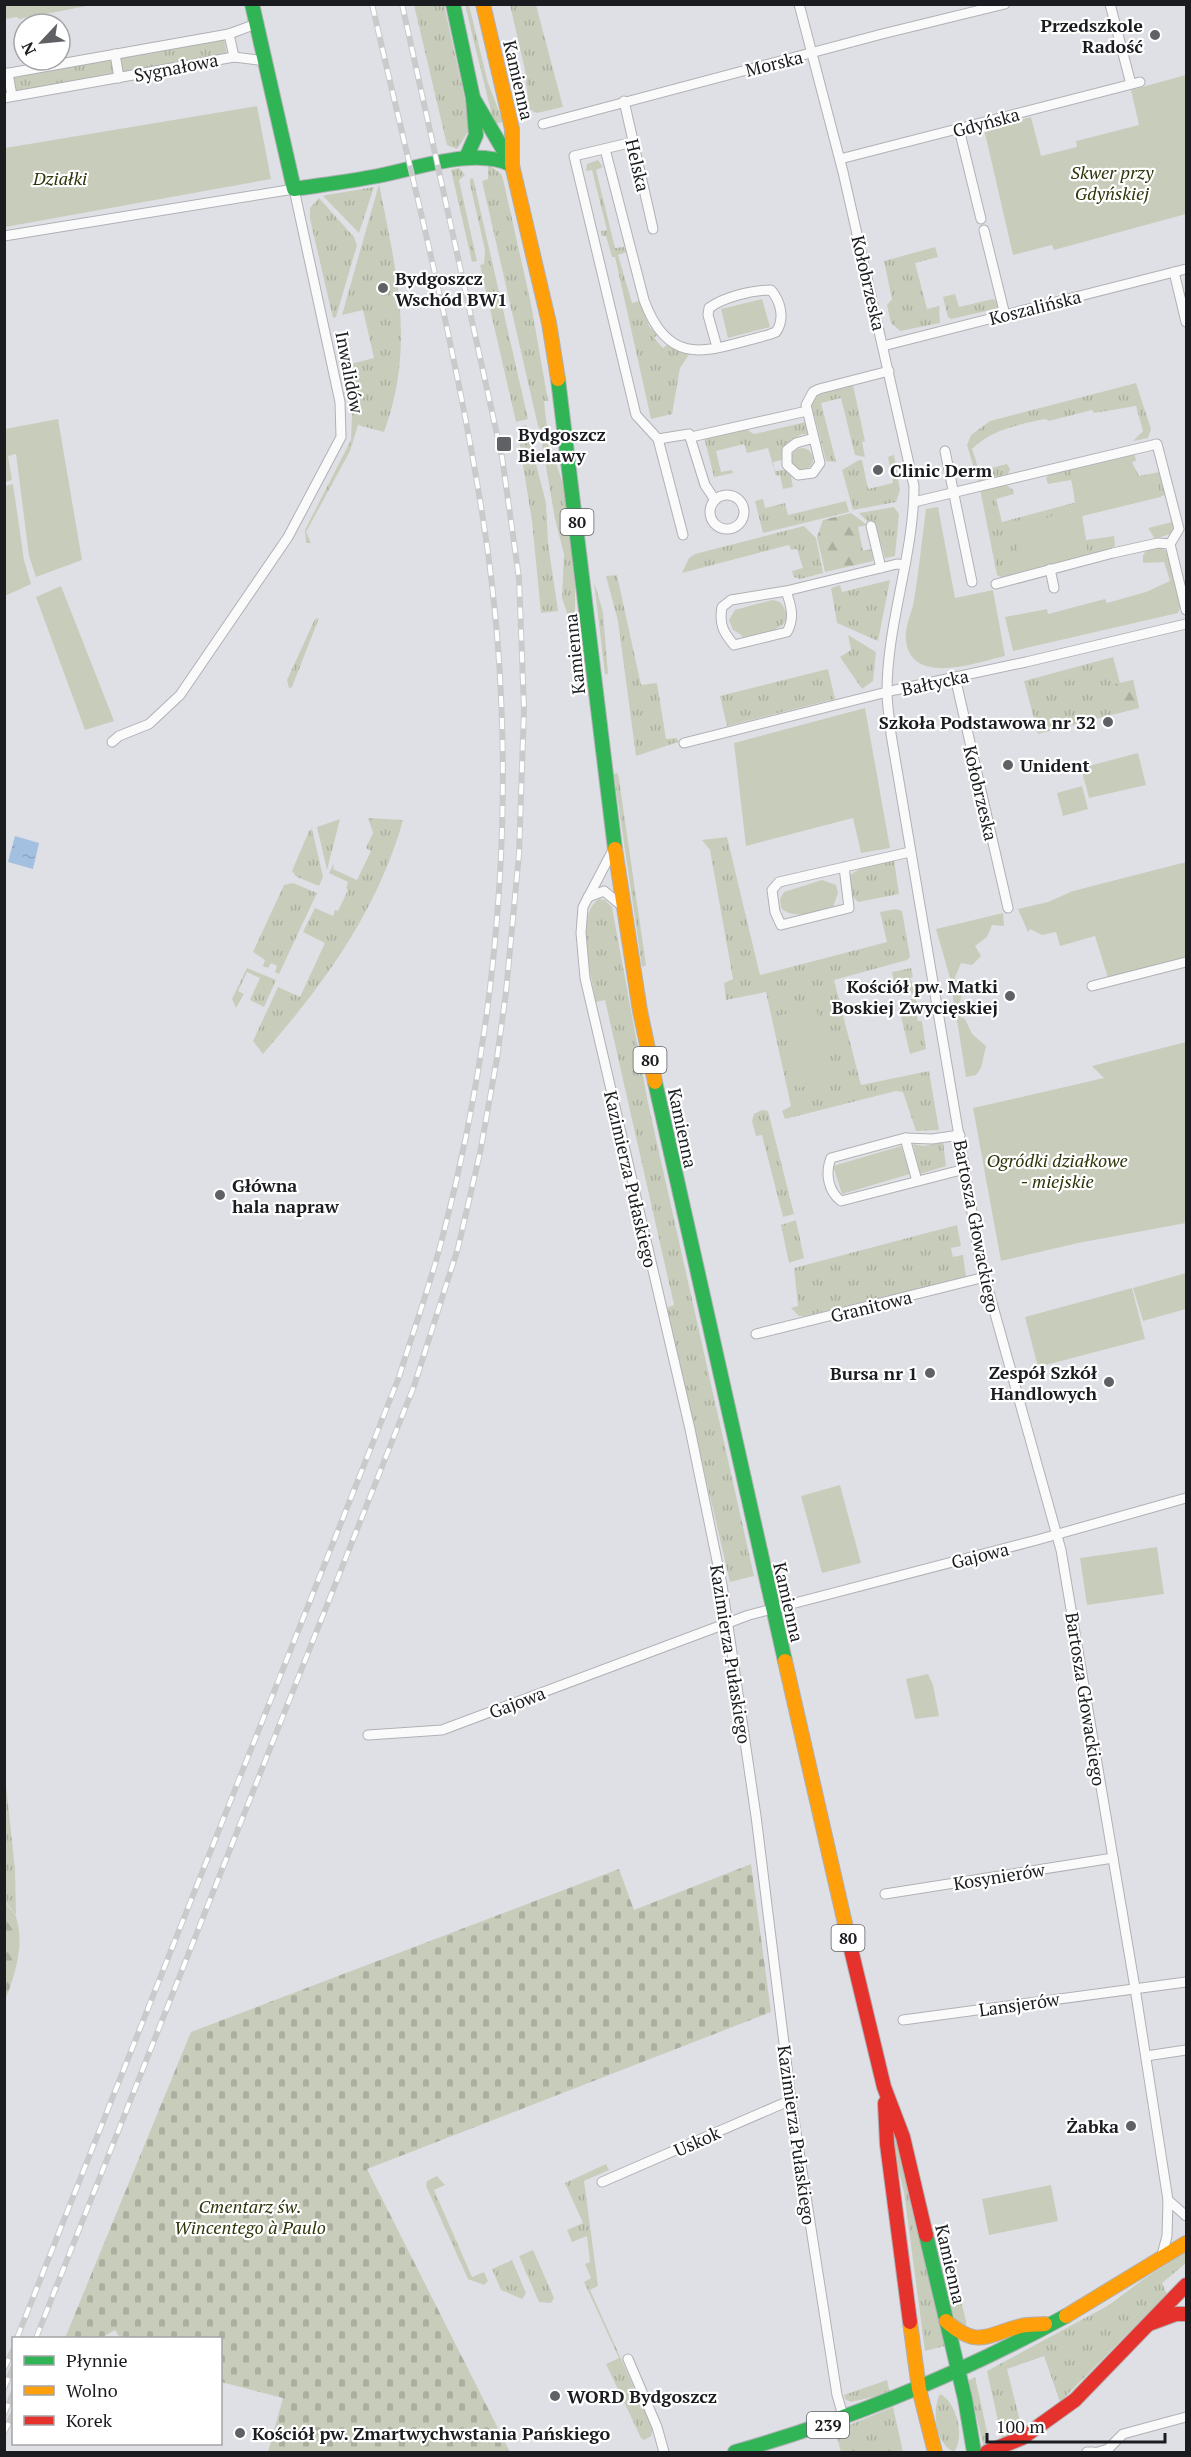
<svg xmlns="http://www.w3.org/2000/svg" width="1191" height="2457" font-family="'PT Serif',serif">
<defs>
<pattern id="grass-tufts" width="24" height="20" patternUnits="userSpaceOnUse" patternTransform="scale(1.5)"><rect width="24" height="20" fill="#c8cdbb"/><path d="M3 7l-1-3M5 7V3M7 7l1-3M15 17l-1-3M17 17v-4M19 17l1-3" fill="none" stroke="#abafa0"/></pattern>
<pattern id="forest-firs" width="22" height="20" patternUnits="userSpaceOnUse" patternTransform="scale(1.5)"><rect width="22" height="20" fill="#c8cdbb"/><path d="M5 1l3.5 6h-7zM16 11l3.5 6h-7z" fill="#abafa0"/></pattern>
<pattern id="cemetery-stones" width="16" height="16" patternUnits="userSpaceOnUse" patternTransform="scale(1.5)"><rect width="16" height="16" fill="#c8cdbb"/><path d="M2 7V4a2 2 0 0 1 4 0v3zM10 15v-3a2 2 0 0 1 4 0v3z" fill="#abafa0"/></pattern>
<pattern id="water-ripples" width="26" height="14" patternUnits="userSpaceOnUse" patternTransform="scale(1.5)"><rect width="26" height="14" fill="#a4c0e0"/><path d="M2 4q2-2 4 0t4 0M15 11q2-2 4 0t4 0" fill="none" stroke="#8da4c0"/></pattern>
</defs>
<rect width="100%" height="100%" fill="#dfe0e6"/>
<g fill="url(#grass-tufts)">
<path d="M414 5H444L471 127 457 149 447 145Z"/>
<path d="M465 5H469L488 83 503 122 494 124Z"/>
<path d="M510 5H536L563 107 537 113 529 109 525 70Z"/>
<path d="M224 39 227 55 121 74 118 57Z"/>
<path d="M111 59 114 75 16 92 13 76Z"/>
<path d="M598 160 603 167 596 170 615 248 624 247 627 252 618 255 632 303 640 301 649 326 657 335 654 338 663 348 668 344 690 353 680 368 672 414 651 419 615 257H612L606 236H602L601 231 607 230 592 170 586 171 587 164Z"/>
<path d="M488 164 501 174 503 179 531 304 548 401H544L547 428 540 429 538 426 482 181 488 179Z"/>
<path d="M459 168 465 175 459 180 477 261 472 262 451 170Z"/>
<path d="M473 178 528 419 516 422 480 265 484 264 485 250 470 184V179Z"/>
<path d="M379 184C396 270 416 346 384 432L358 425 350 451 306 532 311 543H306L305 530 351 440 352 413 343 366 374 358 363 310 342 315Z"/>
<path d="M374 187 359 233 323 196 327 195Z"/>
<path d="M319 198 354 237 357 245 336 317 333 318 310 219V208Z"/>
<path d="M935 247 938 257 915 263 927 309 939 306 940 323 900 331 891 323 887 305 892 299 884 261Z"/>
<path d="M955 294 959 307 993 299 997 301 999 308 951 319 948 317 943 297Z"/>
<path d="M1136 383 1151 429 1148 438 1133 441 1143 431 1136 406 1094 413 1092 410 1049 421 1045 419C1018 425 992 429 972 449L979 471 1007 464 1010 469 1008 474 979 484 967 445 971 435 990 421Z"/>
<path d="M853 385 865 441 862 442 865 457 855 455 841 398 821 403 836 462 826 461 811 402 818 394Z"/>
<path d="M806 422 809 434H802L785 444 782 460 773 462 775 471 785 470 791 476 793 487 783 489 780 475 776 476 768 448 747 453 744 444 716 451 721 472 732 470 733 473 714 477 704 437 743 427 754 434Z"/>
<path d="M526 425 546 503 548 543 558 611 541 613 532 521 517 428Z"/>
<path d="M549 442 565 490 575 585V636L562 598 564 554 555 519 542 444Z"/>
<path d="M1134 451 1136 461 1132 462 1139 476 1159 472 1162 475 1174 527 1170 534 1155 539 1148 528 1172 522 1165 495 1082 516 1086 540 1114 536 1115 546 1112 548 1003 578 997 575 980 489 1003 482 1013 490 1014 494 996 499 1002 522 1077 502 1071 480 1048 484 1046 478 1051 472Z"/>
<path d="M894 455 900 490 896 502 853 510 842 470 859 460H862L868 489 893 483 888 457Z"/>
<path d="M763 499 765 508 785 503 788 515 846 501 849 512 763 533 755 501Z"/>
<path d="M894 507 899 514 895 556 885 558 875 522H868L859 513Z"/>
<path d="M804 526 816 538 823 573 800 579 794 577 792 571 803 568 797 549 791 550 789 545 682 573 689 558 695 554Z"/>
<path d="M617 575 641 685 657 683 666 739 677 738 678 742 636 756 618 621 606 576Z"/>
<path d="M890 580 878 641 837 623 831 588 840 585 842 592Z"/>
<path d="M594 582 603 612 608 674H605Z"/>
<path d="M773 600 780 602C802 629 762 633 745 637L733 630 729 620 735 610Z"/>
<path d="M319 618 292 687 289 688 287 680 315 619Z"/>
<path d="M848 635 876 652 873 681 862 689 840 657 851 650Z"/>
<path d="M1113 657 1120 683 1133 680 1139 708 1038 734 1024 681Z"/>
<path d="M828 669 835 699 727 726 720 696Z"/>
<path d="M618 773 646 965 642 967 614 774Z"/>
<path d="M368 818 403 820C378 910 324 984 263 1054L253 1041 278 987 300 997 325 943 303 932 315 908 333 916 335 910 338 911 348 890 346 888 348 882 329 873 334 863 333 869 357 880 371 851 366 848 373 833Z"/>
<path d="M340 819 327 870 317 827Z"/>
<path d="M312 829 323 877 319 886 297 877 292 871 309 831Z"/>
<path d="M727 837 760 975 887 942 880 912 896 909 902 911 910 957 907 960 834 980 861 1085 929 1071 939 1130 916 1131 903 1092 896 1091 785 1119 782 1111 791 1106 766 992 726 1000 724 983 733 979 710 850 702 840Z"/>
<path d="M894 860 899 894 858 902 853 897 850 875 861 868Z"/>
<path d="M293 883 317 893 279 974 275 972 277 966 271 963 268 968 263 966 265 960 253 952 284 885Z"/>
<path d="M599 899 605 900 612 907 648 1103 754 1576 730 1582 666 1308 674 1305 605 1000 596 1002C592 978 574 914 599 899Z"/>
<path d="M247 968 276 980 264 1007 250 1000 260 978 247 972 238 991 244 994 236 1008 232 999Z"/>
<path d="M911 968 913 977 910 978 916 992 897 996 892 972Z"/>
<path d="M916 998C918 1007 915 1011 918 1021H922L926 1049 910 1054 898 1003Z"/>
<path d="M762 1110 768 1111 794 1214 783 1217 762 1135 756 1136 752 1121 754 1114Z"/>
<path d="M943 1142 946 1166 920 1174 913 1144 924 1146Z"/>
<path d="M796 1220 804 1258 789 1263 781 1225Z"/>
<path d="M957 1225 961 1246 951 1248 953 1257 963 1255 966 1277 805 1316H799L791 1308 798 1306 794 1268Z"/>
<path d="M4 1767 15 1869 16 1915 5 1901Z"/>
<path d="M892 2122 945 2346 925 2351 904 2192 893 2149Z"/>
<path d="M606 2164 609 2170 584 2181 598 2286 590 2290 653 2430 651 2436 644 2440 641 2438 606 2364 619 2358 584 2282 591 2278 585 2264 590 2262 587 2236 572 2242 567 2230 583 2223 565 2183Z"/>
<path d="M437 2176 445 2185 434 2190 472 2277 484 2272 488 2281 484 2285 468 2279 426 2186 427 2181Z"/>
<path d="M533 2250 554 2298 551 2303 539 2302 519 2256Z"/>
<path d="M1186 2252V2263L1162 2283 1167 2294 1060 2402 1044 2356 1007 2369 1022 2429 1002 2439 987 2371 1109 2305 1145 2278Z"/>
<path d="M512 2260 526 2293 522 2299 501 2290 492 2269Z"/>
<path d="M952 2265 966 2321V2331C943 2311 952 2293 946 2266Z"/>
<path d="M975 2377 990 2445 984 2448 968 2381Z"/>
<path d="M887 2380 890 2393 851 2402 845 2399 844 2395Z"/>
<path d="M940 2394C957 2402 965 2438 954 2452 936 2445 931 2410 940 2394Z"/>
<path d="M893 2407 903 2452H841L835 2431Z"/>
</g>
<g fill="url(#forest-firs)">
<path d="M851 513 867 525 858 527 863 551 872 549 873 561 825 572 817 537 823 520Z"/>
<path d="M1133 680 1139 708 1122 712 1115 684Z"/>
<path d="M5 1901C7 1906 14 1911 16 1917 25 1945 15 1975 5 2001Z"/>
</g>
<path fill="url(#cemetery-stones)" d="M751 1864 771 2012 367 2169 510 2452H268L283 2398 221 2382 220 2338H120L115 2330 101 2338H65L191 2032 619 1869 634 1910Z"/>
<g fill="#c8cdbb">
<path d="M5 4H92V5L19 19 17 17 5 19Z"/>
<path d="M1186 75V214L1054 250 1052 245 1013 255 984 129 1031 117 1041 156 1077 147 1076 141 1139 125 1131 90Z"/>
<path d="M257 106 271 179 5 227V148Z"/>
<path d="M762 299 770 327 728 338 721 309Z"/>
<path d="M58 419 82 560 36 577 29 556 16 454 8 456 12 480 5 482V429Z"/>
<circle cx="802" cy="459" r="11"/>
<path d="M1128 455 1135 479 1155 474 1161 497 1082 516 1088 554 1023 573 1013 527 1056 515 1055 509 1075 503 1070 469Z"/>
<path d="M13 484 24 560 31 584 5 596V486Z"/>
<path d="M938 507 955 598 993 590 1005 656C978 662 912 687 906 641 904 627 912 614 914 600 919 570 922 539 926 509Z"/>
<path d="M1158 546 1168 552 1180 608 1178 613 1013 651 1005 617 1047 609 1048 614 1105 599 1107 603 1146 592 1170 581 1164 562 1143 563V555L1147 549Z"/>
<path d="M61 586 114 721 85 730 36 597Z"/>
<path d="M773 600 776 630 742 637 735 610Z"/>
<path d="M865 708 890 848 861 853 853 818 746 846 734 743Z"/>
<path d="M1138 753 1146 785 1089 798 1081 768Z"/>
<path d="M1082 786 1088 809 1063 816 1057 793Z"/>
<path d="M1186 862V957L1108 978 1095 936 1060 946 1056 932 1042 935 1030 929 1028 932 1018 909 1048 902 1073 891Z"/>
<path d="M822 880 836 885 838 893 833 907C816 911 795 921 781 908L780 899 784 892Z"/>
<path d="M1003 913 1004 926 992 925 987 937 975 946 981 956 972 965 961 963 954 980 965 984 960 1002 954 1007 952 985 936 929Z"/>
<path d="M816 1007 833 1080 798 1088 781 1015Z"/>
<path d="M956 1014 965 1019 972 1034 986 1046 981 1068 976 1075 966 1077Z"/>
<path d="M1186 1042V1223L1078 1243 1001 1261 973 1108 1104 1078 1092 1066Z"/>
<path d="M901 1146 910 1174 842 1194 833 1166Z"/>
<path d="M1186 1273V1309L1143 1321 1133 1288Z"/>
<path d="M1132 1288 1145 1339 1038 1367 1025 1317Z"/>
<path d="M840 1485 861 1563 822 1573 801 1496Z"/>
<path d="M1157 1547 1164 1594 1087 1605 1080 1558Z"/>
<path d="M928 1674 933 1685 939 1716 915 1719 906 1679Z"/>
<path d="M1051 2185 1058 2221 989 2235 982 2199Z"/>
</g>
<path fill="url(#water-ripples)" d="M15 836 39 843 33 869 8 862Z"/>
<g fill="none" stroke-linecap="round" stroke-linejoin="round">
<g stroke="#b0b1b5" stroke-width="11">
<g id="street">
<path d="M799 4 843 172 914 486C914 555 887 622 887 692 887 706 890 720 891 734L980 1260 1061 1550 1135 1988 1168 2200 1167 2236 1161 2259"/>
<path d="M1110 4 1131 84"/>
<path d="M229 34 234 57"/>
<path d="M115 54 119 78"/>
<path d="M8 73 12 96"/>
<path d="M4 74 229 34 256 24"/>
<path d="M4 98 234 57 266 61"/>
<path d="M624 101 653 229"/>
<path d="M543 124 882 34 1005 4"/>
<path d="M959 129 981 219"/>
<path d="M633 142 574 156 636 415 658 439 689 434 705 485 715 500"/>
<path d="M605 149 644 300C670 372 711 349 768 335L776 332C785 319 781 302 771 290 752 290 724 297 709 308L708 315 717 347"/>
<path d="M840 159 1140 82"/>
<path d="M984 230 1005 315"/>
<path d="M4 236 294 189 340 402 341 437 288 537 180 695 149 724 119 736 112 742"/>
<path d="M1174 272 1186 322"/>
<path d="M883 346 1186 269"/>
<path d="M691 437 807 411"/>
<path d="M814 438 796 443 787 450V465L798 475 813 473 820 463 806 405 813 392 819 389 889 371"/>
<path d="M658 439 683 535"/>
<path d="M945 451 972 582"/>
<circle cx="727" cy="512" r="17"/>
<path d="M914 502 1157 444 1179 529 1170 544 1186 610"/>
<path d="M871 526 881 568"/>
<path d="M1050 569 1054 588"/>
<path d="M996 584 1113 553 1158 543 1170 544"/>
<path d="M786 591C791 605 795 618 787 632L734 645C723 632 719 624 722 607L731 600 786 591 897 564 905 565"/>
<path d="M955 677 1008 908"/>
<path d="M684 743 895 690 1026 662 1186 624"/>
<path d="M614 848 583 907 581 933 585 978 690 1429 722 1585 756 1816 791 2100 837 2395 844 2419"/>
<path d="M844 867 849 908 781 925 775 912 772 890 779 882 910 852"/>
<path d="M588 897 604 891 622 906"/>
<path d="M1092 986 1186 962"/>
<path d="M960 1135 932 1139 905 1138 831 1158C825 1173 828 1191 841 1201L965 1169"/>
<path d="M905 1138 917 1181"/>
<path d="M756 1334 985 1277"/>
<path d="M368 1735 442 1730 749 1615 1037 1540 1186 1498"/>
<path d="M885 1894 1113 1858"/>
<path d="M903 2020 1186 1982"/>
<path d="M1146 2056 1186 2050"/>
<path d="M602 2182 791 2100"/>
<path d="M1168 2200 1186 2216"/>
<path d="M628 2359 657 2427 664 2452"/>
<path d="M1087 2452H1093"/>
<path d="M1098 2452 1108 2449 1123 2434 1186 2417"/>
</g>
</g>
<g stroke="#b0b1b5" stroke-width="16">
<g id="fast">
<path d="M252 4 294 189C320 185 346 182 372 177 413 170 474 146 512 165"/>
<path d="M453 4 473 98 511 163"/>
<path d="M466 158 476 135 473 98"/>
<path d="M558 379 615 849"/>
<path d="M655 1082 785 1661"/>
<path d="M926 2235 965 2399 974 2452"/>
<path d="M735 2452C851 2419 960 2374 1066 2316"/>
</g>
</g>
<g stroke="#b0b1b5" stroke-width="16">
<g id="slow">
<path d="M483 4 512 129V165L549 323 558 379"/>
<path d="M615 849 640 1011 655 1082"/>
<path d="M785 1661 849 1941"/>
<path d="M1066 2316 1186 2243"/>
<path d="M946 2321C978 2349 986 2335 1021 2326 1029 2324 1037 2325 1045 2324"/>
<path d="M910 2322 919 2389 935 2452"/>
</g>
</g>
<g stroke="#b0b1b5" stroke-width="16">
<g id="jam">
<path d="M849 1941 884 2087 903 2137 926 2235"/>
<path d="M885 2103 887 2144 910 2322"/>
<path d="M1149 2324 1176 2314H1186"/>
<path d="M987 2452 1022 2438 1075 2400 1186 2285"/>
</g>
</g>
<use href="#street" stroke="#fafafb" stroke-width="9"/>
<use href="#fast" stroke="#30b455" stroke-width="14"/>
<use href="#slow" stroke="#ff9f0a" stroke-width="14"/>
<use href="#jam" stroke="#e5322d" stroke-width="14"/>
<g stroke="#cacacc" stroke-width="6">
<g id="rail">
<path d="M17 2338 399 1377C413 1332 429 1288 441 1243 503 1009 521 759 483 519 456 346 411 175 372 4"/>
<path d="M36 2338 414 1386 458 1248 480 1153 497 1058 506 992 519 854 524 709 519 578 502 457 402 4"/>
<path d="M4 2369 14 2348"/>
<path d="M4 2388 14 2366"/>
<path d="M4 2414 14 2392"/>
<path d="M4 2433 14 2412"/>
</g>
</g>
<use href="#rail" stroke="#fff" stroke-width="4" stroke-dasharray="11" stroke-linecap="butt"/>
</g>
<g fill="#606165" stroke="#fff" stroke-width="2">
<circle cx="1155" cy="35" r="6"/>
<circle cx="383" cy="288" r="6"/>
<rect x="496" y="436" width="16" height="16" rx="3"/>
<circle cx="878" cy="470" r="6"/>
<circle cx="1108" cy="722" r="6"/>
<circle cx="1008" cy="765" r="6"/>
<circle cx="1010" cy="996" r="6"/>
<circle cx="220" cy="1195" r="6"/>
<circle cx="930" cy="1373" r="6"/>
<circle cx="1109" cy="1382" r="6"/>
<circle cx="1131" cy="2126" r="6"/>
<circle cx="555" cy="2396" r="6"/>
<circle cx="240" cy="2433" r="6"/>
</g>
<g text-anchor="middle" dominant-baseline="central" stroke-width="4.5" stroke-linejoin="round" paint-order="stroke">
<g fill="#fff" stroke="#5f6063" stroke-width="1.5">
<rect x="560.5" y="509" width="33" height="26" rx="4.5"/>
<rect x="633.5" y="1047" width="33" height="26" rx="4.5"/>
<rect x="831.5" y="1925" width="33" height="26" rx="4.5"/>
<rect x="807" y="2412" width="42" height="26" rx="4.5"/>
</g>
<g font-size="16" font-weight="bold" fill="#1b1c20">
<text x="577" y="522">80</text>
<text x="650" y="1060">80</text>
<text x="848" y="1938">80</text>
<text x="828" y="2425">239</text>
</g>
<g font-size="18" font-weight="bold" fill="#1b1c20" stroke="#fff" text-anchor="start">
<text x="1143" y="25" text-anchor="end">Przedszkole<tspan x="1143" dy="21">Radość</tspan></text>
<text x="395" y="278">Bydgoszcz<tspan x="395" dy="21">Wschód BW1</tspan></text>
<text x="518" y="434">Bydgoszcz<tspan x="518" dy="21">Bielawy</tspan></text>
<text x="890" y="470">Clinic Derm</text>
<text x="1096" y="722" text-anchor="end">Szkoła Podstawowa nr 32</text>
<text x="1020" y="765">Unident</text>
<text x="998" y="986" text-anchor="end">Kościół pw. Matki<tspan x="998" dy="21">Boskiej Zwycięskiej</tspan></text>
<text x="232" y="1185">Główna<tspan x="232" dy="21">hala napraw</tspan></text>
<text x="1097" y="1372" text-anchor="end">Zespół Szkół<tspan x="1097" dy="21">Handlowych</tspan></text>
<text x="918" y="1373" text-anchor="end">Bursa nr 1</text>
<text x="1119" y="2126" text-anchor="end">Żabka</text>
<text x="567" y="2396">WORD Bydgoszcz</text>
<text x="252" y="2433">Kościół pw. Zmartwychwstania Pańskiego</text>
</g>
<g font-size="18" fill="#1b1c20" stroke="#fff">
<text transform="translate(774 63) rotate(-14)">Morska</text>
<text transform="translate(176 67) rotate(-11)">Sygnałowa</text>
<text transform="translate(519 80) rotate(77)">Kamienna</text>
<text transform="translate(986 122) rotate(-15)">Gdyńska</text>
<text transform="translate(638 165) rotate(77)">Helska</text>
<text transform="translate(869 283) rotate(77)">Kołobrzeska</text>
<text transform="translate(1035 307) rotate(-14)">Koszalińska</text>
<text transform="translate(350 372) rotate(79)">Inwalidów</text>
<text transform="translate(574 654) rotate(-96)">Kamienna</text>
<text transform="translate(935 682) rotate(-12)">Bałtycka</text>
<text transform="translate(981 793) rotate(77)">Kołobrzeska</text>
<text transform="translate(683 1128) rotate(78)">Kamienna</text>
<text transform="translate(631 1179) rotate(77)">Kazimierza Pułaskiego</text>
<text transform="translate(977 1226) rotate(79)">Bartosza Głowackiego</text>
<text transform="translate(871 1306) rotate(-14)">Granitowa</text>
<text transform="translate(980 1555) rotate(-14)">Gajowa</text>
<text transform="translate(789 1602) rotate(77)">Kamienna</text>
<text transform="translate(731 1654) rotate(81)">Kazimierza Pułaskiego</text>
<text transform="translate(1086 1699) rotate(81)">Bartosza Głowackiego</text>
<text transform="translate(517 1702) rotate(-21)">Gajowa</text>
<text transform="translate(999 1876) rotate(-9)">Kosynierów</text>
<text transform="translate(1019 2004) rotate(-8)">Lansjerów</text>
<text transform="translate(797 2135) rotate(82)">Kazimierza Pułaskiego</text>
<text transform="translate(697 2141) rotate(-24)">Uskok</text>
<text transform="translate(951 2264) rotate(77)">Kamienna</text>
</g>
<g font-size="18" font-style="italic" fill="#2f3509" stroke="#fff">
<text x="1112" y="172">Skwer przy<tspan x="1112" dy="21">Gdyńskiej</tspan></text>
<text x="60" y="178">Działki</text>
<text x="1057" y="1160">Ogródki działkowe<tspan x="1057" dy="21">- miejskie</tspan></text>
<text x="250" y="2206">Cmentarz św.<tspan x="250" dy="21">Wincentego à Paulo</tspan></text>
</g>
</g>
<rect width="1191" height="2457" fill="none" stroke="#1b1c20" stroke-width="12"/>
<rect x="12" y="2337" width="210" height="108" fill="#ffffff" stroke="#a4a4a6" stroke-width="1.5"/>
<rect x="24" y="2356" width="30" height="9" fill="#30b455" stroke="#a4a4a6" stroke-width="1.5"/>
<text x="66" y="2367" font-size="18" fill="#1b1c20">Płynnie</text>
<rect x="24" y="2386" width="30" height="9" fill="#ff9f0a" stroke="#a4a4a6" stroke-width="1.5"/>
<text x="66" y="2397" font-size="18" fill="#1b1c20">Wolno</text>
<rect x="24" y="2416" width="30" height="9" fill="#e5322d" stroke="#a4a4a6" stroke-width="1.5"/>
<text x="66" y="2427" font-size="18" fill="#1b1c20">Korek</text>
<g transform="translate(42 42) rotate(244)"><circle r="28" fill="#ffffff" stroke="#a4a4a6" stroke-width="1.5"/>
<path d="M0-4.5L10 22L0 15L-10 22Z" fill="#606165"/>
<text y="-9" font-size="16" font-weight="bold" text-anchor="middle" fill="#1b1c20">N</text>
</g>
<path d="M987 2433v9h178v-9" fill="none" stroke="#1b1c20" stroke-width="3"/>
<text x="996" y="2433" font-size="18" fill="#1b1c20" stroke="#ffffff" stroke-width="4.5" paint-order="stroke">100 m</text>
</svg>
